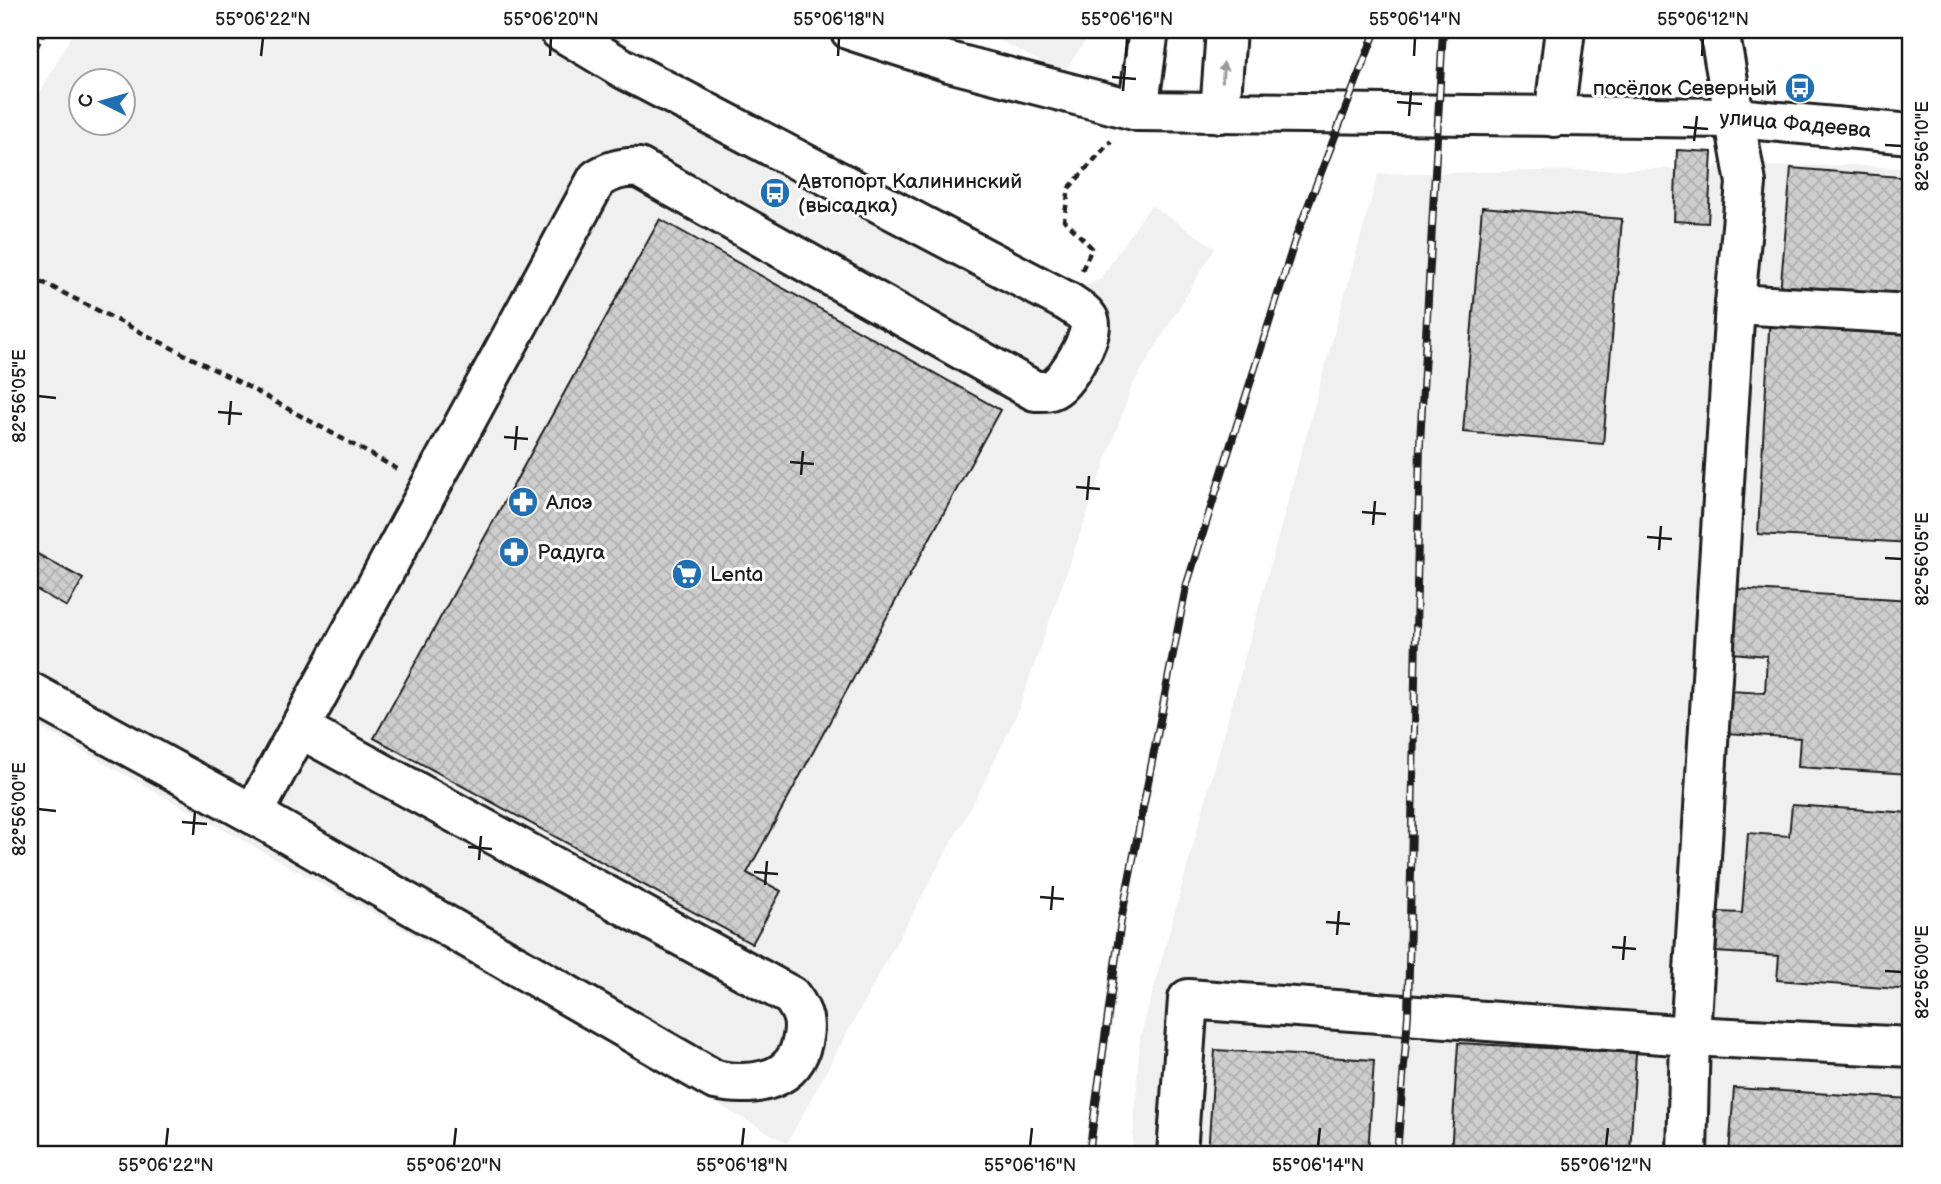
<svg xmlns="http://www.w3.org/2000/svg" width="1941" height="1184" font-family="'Balsamiq Sans',sans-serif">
<defs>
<pattern id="building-cross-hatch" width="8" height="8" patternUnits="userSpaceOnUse" patternTransform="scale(1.75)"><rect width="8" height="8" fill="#cecece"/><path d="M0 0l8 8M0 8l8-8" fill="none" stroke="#b0b0b0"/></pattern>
</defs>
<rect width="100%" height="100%" fill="#fff"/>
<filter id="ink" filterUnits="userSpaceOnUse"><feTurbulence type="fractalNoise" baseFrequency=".0143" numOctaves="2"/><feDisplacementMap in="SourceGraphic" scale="14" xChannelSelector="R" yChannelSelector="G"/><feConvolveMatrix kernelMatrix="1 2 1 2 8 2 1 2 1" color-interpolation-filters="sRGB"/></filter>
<g filter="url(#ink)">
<g fill="#f0f0f0" fill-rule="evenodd">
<path d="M74 30H603L1056 283 1081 287 1099 280 1151 205 1215 248 1132 386 1017 714 985 781 787 1143 30 722V112ZM80 80H122V122H80Z"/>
<path d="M979 30H1093L1063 73Z"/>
<path d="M1854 165 1911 169V1154H1132L1140 1038 1378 174Z"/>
</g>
<g fill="url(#building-cross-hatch)" stroke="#1c1c1c" stroke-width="2">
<path d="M1677 150 1712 152 1708 223 1674 221Z"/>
<path d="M1791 168 1911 178V305L1780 294Z"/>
<path d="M1482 207 1622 219 1603 444 1463 432Z"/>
<path d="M660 219 1000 410 747 873 781 891 752 944 374 738Z"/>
<path d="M1770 312 1911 320V543L1758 534Z"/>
<path d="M30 550 83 579 67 607 30 586Z"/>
<path d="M1736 589 1911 600V774L1798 767 1800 738 1727 733 1729 691 1765 693 1767 656 1732 653Z"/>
<path d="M1792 805 1911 813V990L1777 980 1779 956 1716 952 1719 912 1742 913 1748 833 1789 836Z"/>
<path d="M1458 1043 1636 1053 1630 1154H1451Z"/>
<path d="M1215 1050 1374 1060 1368 1154H1208Z"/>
<path d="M1734 1088 1911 1099 1909 1154H1729Z"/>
</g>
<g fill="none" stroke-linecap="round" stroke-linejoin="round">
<g stroke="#1c1c1c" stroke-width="44">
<g id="minor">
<path id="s1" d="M850 30 949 62 1138 111 1736 118 1911 134"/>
<path d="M1138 111 1149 30"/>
<path d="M1220 113 1226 30"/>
<path d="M1554 117 1565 30"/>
<path d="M1735 304 1911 314"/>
<path d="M30 692 253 814 715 1080C748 1087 791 1084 801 1046 807 1024 804 1013 791 996L301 729"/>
<path d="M253 814 597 179C611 170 623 167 639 168L1035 391C1043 391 1049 392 1056 387 1067 379 1096 334 1089 320 1085 312 1075 307 1068 302L624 69 559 30"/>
<path d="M1177 1154 1188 999 1690 1036 1911 1047"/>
<path d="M1687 1154 1690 1036 1735 304 1746 183 1719 30"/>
</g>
</g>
<g stroke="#1c1c1c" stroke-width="4.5" stroke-dasharray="7 5" stroke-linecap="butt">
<path d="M30 58 46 30"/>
<path d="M1082 270 1092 248 1064 220 1069 188 1111 141"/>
<path d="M30 276 241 383 401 471"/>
</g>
<use href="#minor" stroke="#fff" stroke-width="38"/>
<g stroke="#1c1c1c" stroke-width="8">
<g id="rail">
<path d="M1089 1154 1121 921 1186 587 1296 237 1376 30"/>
<path d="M1397 1154 1408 1015 1420 443 1443 30"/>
</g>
</g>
<use href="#rail" stroke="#fff" stroke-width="5" stroke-dasharray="16" stroke-linecap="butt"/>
</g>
<defs><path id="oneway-solid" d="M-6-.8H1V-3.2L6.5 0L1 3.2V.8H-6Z" transform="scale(1.75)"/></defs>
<use fill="#999" href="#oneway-solid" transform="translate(1223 72) rotate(-86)"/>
</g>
<path fill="none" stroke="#1c1c1c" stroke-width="2.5" d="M261 56 263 38M550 56 551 38M838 56 839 38M1126 56 1127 38M1414 56 1415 38M1702 56 1703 38M1112 77 1136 79M1123 91 1125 66M1397 102 1422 104M1409 116 1411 91M1683 127 1708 129M1694 141 1697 116M1885 145 1902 146M38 396 56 398M218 412 242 414M229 425 231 401M504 437 528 439M515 450 517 426M790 462 814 464M801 475 803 451M1076 487 1100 489M1087 500 1089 476M1362 512 1386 514M1373 525 1375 501M1647 537 1672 539M1659 550 1661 526M1885 558 1902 559M38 809 56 811M182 822 207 824M193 835 195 811M468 847 492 849M479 860 481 836M754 872 778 874M765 885 767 861M1040 897 1064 899M1051 910 1053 886M1326 922 1350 924M1337 935 1339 911M1612 947 1636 949M1623 960 1625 936M1885 971 1902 972M166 1146 168 1128M454 1146 456 1128M742 1146 744 1128M1030 1146 1032 1128M1318 1146 1320 1128M1606 1146 1608 1128"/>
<defs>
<g id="bus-disc" transform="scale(1.575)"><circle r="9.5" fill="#1f6fb2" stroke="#fff"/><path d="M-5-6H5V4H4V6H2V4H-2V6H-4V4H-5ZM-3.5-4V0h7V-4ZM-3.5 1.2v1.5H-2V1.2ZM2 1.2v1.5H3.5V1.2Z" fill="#fff"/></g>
<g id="pharmacy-disc" transform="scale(1.575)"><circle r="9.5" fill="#1f6fb2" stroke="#fff"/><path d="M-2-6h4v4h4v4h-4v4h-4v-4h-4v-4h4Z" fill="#fff"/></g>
<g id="supermarket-disc" transform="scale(1.575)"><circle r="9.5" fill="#1f6fb2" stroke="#fff"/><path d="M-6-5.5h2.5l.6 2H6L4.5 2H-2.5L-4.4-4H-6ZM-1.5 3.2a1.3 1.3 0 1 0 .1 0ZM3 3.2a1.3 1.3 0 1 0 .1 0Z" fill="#fff"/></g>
</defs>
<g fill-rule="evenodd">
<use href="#bus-disc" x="1800" y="88"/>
<use href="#bus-disc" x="775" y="193"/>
<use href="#pharmacy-disc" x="523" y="502"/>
<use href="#pharmacy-disc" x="514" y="552"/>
<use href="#supermarket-disc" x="687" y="574"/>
</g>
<g text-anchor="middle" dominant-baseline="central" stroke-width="6" stroke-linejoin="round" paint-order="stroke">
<g font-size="21" fill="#1c1c1c" stroke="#fff" text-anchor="start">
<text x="1777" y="88" text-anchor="end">посёлок Северный</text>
<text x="798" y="181">Автопорт Калининский<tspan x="798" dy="24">(высадка)</tspan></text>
<text x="546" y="502">Алоэ</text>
<text x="537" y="552">Радуга</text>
<text x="710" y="574">Lenta</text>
</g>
<g font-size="21" fill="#1c1c1c" stroke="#fff">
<text stroke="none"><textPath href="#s1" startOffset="957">улица Фадеева</textPath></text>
</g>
</g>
<rect width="1941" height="1184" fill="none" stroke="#fff" stroke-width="77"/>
<g transform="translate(102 102) rotate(275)"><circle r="33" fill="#ffffff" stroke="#a4a4a4" stroke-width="2"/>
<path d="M0-5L12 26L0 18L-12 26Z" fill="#1f6fb2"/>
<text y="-10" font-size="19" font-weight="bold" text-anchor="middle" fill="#1c1c1c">С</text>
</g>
<rect x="38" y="38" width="1864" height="1108" fill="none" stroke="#1c1c1c" stroke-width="2.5"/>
<g font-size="18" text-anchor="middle" fill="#1c1c1c">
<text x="263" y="25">55°06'22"N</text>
<text x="551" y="25">55°06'20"N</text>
<text x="839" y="25">55°06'18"N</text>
<text x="1127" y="25">55°06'16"N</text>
<text x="1415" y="25">55°06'14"N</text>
<text x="1703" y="25">55°06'12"N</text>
<text transform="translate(1922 146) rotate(-90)" y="6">82°56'10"E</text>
<text transform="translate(19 396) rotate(-90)" y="6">82°56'05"E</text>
<text transform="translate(1922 559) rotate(-90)" y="6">82°56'05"E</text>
<text transform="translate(19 809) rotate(-90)" y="6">82°56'00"E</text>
<text transform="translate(1922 972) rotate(-90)" y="6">82°56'00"E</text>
<text x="166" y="1171">55°06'22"N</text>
<text x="454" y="1171">55°06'20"N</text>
<text x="742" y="1171">55°06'18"N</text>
<text x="1030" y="1171">55°06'16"N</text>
<text x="1318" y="1171">55°06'14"N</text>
<text x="1606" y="1171">55°06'12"N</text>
</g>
</svg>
